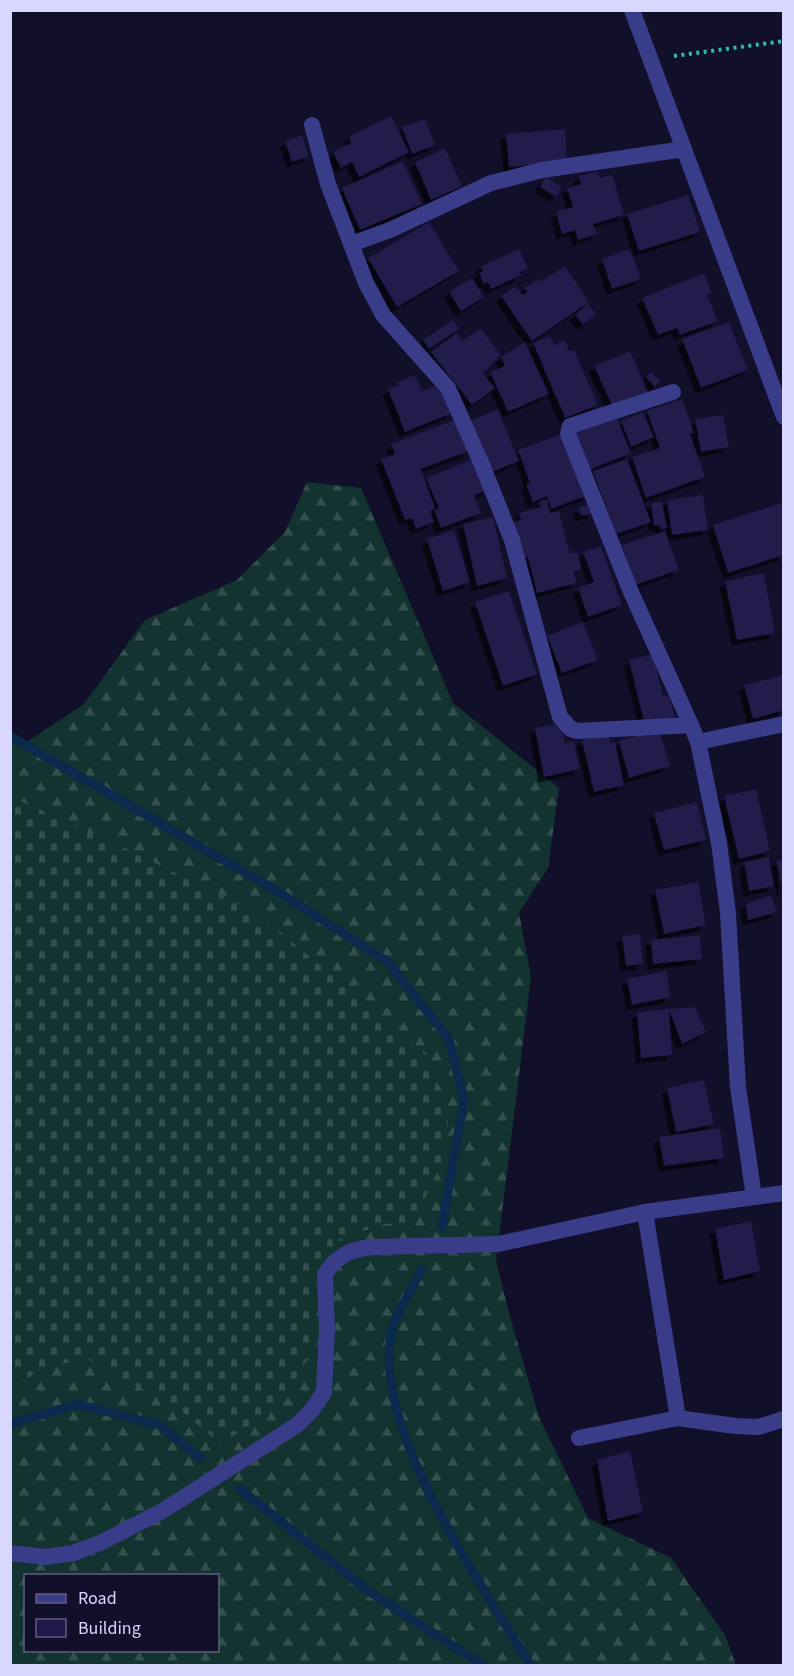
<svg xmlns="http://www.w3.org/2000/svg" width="794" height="1676" font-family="'Source Sans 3',sans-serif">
<defs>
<pattern id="forest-firs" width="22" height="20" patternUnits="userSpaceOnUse" patternTransform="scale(1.5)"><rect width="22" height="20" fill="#12332f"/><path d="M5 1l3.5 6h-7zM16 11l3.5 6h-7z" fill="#34504e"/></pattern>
<pattern id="cemetery-stones" width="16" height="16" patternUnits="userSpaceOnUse" patternTransform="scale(1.5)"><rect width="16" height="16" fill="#12332f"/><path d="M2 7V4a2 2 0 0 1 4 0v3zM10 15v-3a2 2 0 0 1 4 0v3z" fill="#34504e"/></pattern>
<filter id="shadow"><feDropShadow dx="-5.5" dy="5.5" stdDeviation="0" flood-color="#0009"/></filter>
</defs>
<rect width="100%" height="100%" fill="#110f29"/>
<path fill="url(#forest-firs)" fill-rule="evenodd" d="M307 482 361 488 453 703 559 788 548 868 519 913 531 977 496 1261 509 1313 539 1417 588 1518 671 1558 725 1635 736 1665H11L10 736 22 745 84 704 145 620 237 580 285 532ZM26 1576H218V1650H26Z"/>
<path fill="url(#cemetery-stones)" d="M11 797 98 835 257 913 426 1053 449 1112 444 1158 413 1223 384 1224 337 1240 312 1272 308 1358 280 1405 221 1444 180 1410 88 1359 49 1366 11 1387Z"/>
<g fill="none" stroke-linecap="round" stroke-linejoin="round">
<g stroke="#0b294d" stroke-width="9">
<path d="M10 736 280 893 388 962 449 1039 464 1100 442 1226"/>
<path d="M422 1269C413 1287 394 1316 391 1335 373 1431 482 1585 531 1666"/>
<path d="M10 1424 78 1404 159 1425 201 1458"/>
<path d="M240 1489 367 1590 484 1666"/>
</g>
</g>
<g fill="#201a4b" filter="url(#shadow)">
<path d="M391 116 409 152 359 177 352 162 341 168 333 152 351 143 349 137Z"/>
<path d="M425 119 435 145 412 154 402 127Z"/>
<path d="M565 129 567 162 509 167 506 134Z"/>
<path d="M302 135 309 156 292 162 285 141Z"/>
<path d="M445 148 462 186 431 200 415 162Z"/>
<path d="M403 161 422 204 360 230 342 188Z"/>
<path d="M598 171 600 178 612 175 624 215 593 224 597 234 578 240 575 230 562 234 556 212 573 207 567 188 581 184 579 176Z"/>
<path d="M546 177 562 187 556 197 540 187Z"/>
<path d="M688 195 700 232 639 251 627 214Z"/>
<path d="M429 222 459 271 397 307 368 258Z"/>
<path d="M519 249 528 268 520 272 522 275 491 289 488 282 484 284 479 273 483 271 481 266Z"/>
<path d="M630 249 641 279 612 289 602 259Z"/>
<path d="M565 266 589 302 532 341 501 296 516 286 523 295 527 292 524 288 539 278 541 282Z"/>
<path d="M704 273 712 293 707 295 718 321 680 335 677 328 658 335 642 298Z"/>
<path d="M472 278 484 297 461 311 449 292Z"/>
<path d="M588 304 596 314 583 325 575 315Z"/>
<path d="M453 320 459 329 429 349 423 340Z"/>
<path d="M729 322 748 370 701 388 682 339Z"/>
<path d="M480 328 501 355 483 373 495 388 472 405 431 352 457 333 463 341Z"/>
<path d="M550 336 554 345 565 340 569 351 574 350 598 405 565 418 533 343Z"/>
<path d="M525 342 549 394 508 412 490 372 505 366 501 357Z"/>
<path d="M630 351 648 392 613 407 594 366Z"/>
<path d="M651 372 660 381 655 387 646 377Z"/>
<path d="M415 375 422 391 440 384 452 413 405 432 388 389 399 385 397 382Z"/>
<path d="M682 399 694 433 690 434 705 477 646 498 632 457 660 448 647 411Z"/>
<path d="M498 409 519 461 490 473 470 421Z"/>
<path d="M643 412 654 437 631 447 621 421Z"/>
<path d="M615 413 631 453 589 470 573 430Z"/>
<path d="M723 415 729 447 701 452 695 419Z"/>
<path d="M457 419 469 451 421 469 435 508 430 511 434 522 416 529 412 518 405 520 381 459 395 454 391 444Z"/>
<path d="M564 433 588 495 551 509 547 496 533 502 526 484 530 483 518 450Z"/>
<path d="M475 458 488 490 474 495 481 513 441 528 434 510 439 508 426 478Z"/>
<path d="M627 459 651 522 616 534 593 471Z"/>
<path d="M703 495 708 530 672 535 667 500Z"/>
<path d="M547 499 550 513 559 511 570 554 577 552 582 569 574 572 577 583 537 593 528 557 522 558 513 522 521 520 519 513 541 507 540 501Z"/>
<path d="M662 501 667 528 661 529 660 525 654 526 651 503Z"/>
<path d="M784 502V555L728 573 713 525Z"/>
<path d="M590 504 593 513 581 516 579 508Z"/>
<path d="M493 517 507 578 477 586 463 524Z"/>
<path d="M454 530 470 582 443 591 427 539Z"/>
<path d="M665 531 679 570 635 585 622 545Z"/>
<path d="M601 546 622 605 588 617 578 588 594 582 583 552Z"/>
<path d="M764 573 775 633 737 640 725 581Z"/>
<path d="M509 591 537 674 503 686 475 602Z"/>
<path d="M583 622 598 660 562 673 547 636Z"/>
<path d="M653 654 663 696 669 695 675 717 645 725 629 660Z"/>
<path d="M784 675V710L753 719 744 685Z"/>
<path d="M561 723 565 743 574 741 580 769 544 777 535 728Z"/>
<path d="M659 729 670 766 629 778 619 741Z"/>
<path d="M608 734 610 743 615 742 624 785 594 792 582 740Z"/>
<path d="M756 789 770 851 739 859 724 796Z"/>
<path d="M697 802 706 840 664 850 654 813Z"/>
<path d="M769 857 774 886 749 891 744 862Z"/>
<path d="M784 859V891H783L776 861Z"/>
<path d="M698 882 706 925 664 934 655 890Z"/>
<path d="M771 895 777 912 748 920 746 904Z"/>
<path d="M640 934 643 964 626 966 622 936Z"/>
<path d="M700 935 702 959 653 964 651 940Z"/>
<path d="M666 971 671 997 632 1005 627 979Z"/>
<path d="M695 1007 706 1032 682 1044 669 1009Z"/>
<path d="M669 1009 672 1055 641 1058 637 1012Z"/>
<path d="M704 1080 714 1124 676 1132 667 1088Z"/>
<path d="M720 1128 724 1158 664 1166 659 1137Z"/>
<path d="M751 1221 760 1271 724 1280 715 1229Z"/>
<path d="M630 1451 643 1512 608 1521 597 1460Z"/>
</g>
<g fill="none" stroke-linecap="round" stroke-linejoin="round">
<path stroke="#2bbfa8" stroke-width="4" stroke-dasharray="3 4.5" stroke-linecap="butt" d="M674 56 784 41"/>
<g stroke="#393d89" stroke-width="16">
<path d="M632 10 784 417"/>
<path d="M312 125 328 184 366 283 383 315 448 388 483 467 512 540 560 717 571 729 578 731 691 725 698 742"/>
<path d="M351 244 390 230 491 183 542 170 684 149"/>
<path d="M673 392 570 426 568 434 631 592 691 725"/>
<path d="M754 1197 738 1087 728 913 719 843 698 742 784 724"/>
<path d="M645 1212 678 1418"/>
<path d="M579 1438 678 1418 735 1426 758 1427 784 1419"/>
<path d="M10 1553 46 1557 73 1553 100 1543 164 1510 297 1425 312 1410 324 1392 327 1330 325 1274C338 1255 351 1249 373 1247L498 1244 645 1212 784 1193"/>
</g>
</g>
<rect width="794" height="1676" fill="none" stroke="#d8d7ff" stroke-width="24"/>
<rect x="24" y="1574" width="195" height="78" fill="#110f29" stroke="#615f7f" stroke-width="1.5"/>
<rect x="36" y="1594" width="30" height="9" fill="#393d89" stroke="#615f7f" stroke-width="1.5"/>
<text x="78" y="1604" font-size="18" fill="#d8d7ff">Road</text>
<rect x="36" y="1619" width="30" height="18" fill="#201a4b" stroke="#615f7f" stroke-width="1.5"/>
<text x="78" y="1634" font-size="18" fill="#d8d7ff">Building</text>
</svg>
